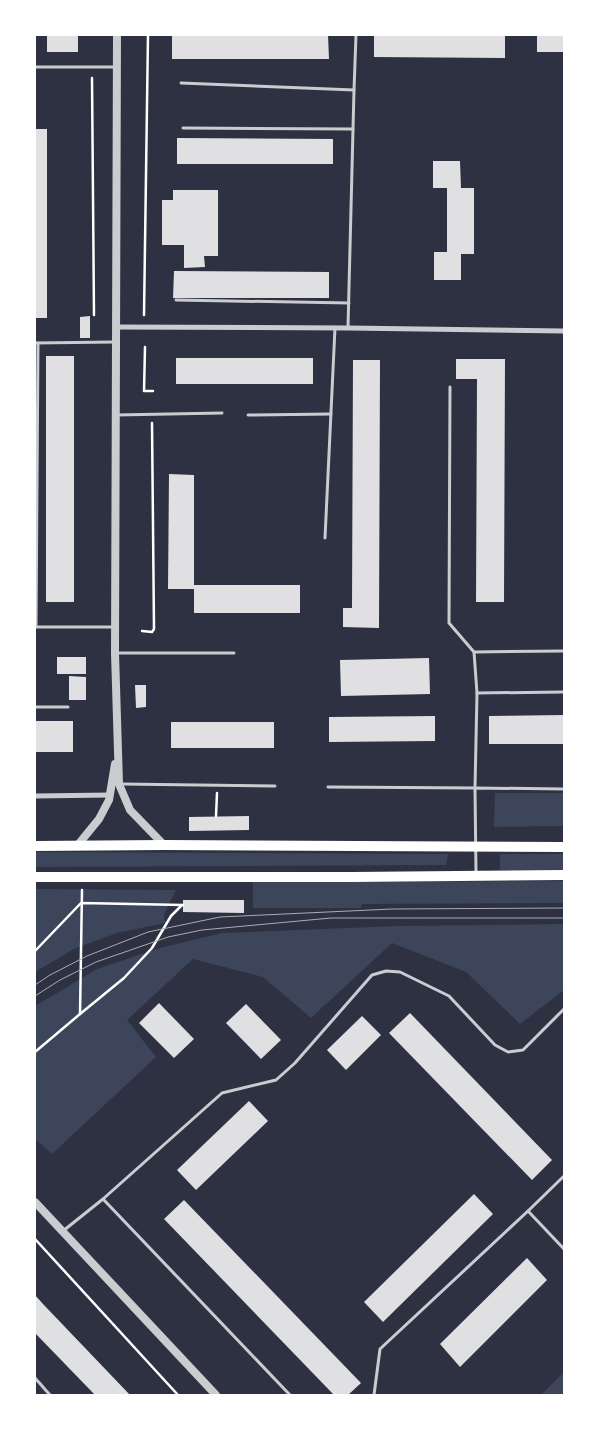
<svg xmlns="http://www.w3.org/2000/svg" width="599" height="1430" font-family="'Alegreya Sans',sans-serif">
<rect width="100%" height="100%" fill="#2d3142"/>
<g fill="#3c4559">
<path d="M495 793H564V826L494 827Z"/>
<path d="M35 852 448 854 446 865 35 867Z"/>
<rect x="500" y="854" width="64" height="16"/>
<path d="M564 881V903L362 904 361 908H253V882Z"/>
<path d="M35 889 176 890 164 914 165 923 117 933 74 949 35 972Z"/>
<path d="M564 924V990L520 1024 466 972 392 943 311 1018 263 977 193 959 127 1020 156 1057 52 1154 35 1139V1006L97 969 156 949 222 933 396 926Z"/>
<path d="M564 1372V1395H541Z"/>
</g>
<g fill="#e0e0e3">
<rect x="47" y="35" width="31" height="17"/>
<path d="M172 35H328L329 59H172Z"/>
<path d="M374 35H505V58L374 57Z"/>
<rect x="537" y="35" width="27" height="17"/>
<rect x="35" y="129" width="12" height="189"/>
<path d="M177 138 333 139V164H177Z"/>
<path d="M433 161H460L461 188H474V254H461V280H434V252H447V188H433Z"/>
<path d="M173 190H218V256H204L205 267 184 268V245H162V200H173Z"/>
<path d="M174 271 329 272V298H173Z"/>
<path d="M90 316V338H80V317Z"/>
<rect x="46" y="356" width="28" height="246"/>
<rect x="176" y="358" width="137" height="26"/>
<path d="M456 359H505L504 602H476L477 379H456Z"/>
<path d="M353 360H380L379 628 343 627V608H352Z"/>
<path d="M169 474 194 475V585H300V613H194V589H168Z"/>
<rect x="57" y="657" width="29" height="17"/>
<path d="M429 658 430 694 341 696 340 660Z"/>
<path d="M69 676 86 677V700H69Z"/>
<path d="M135 685H146V707L136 708Z"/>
<path d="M564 715V744H489V716Z"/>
<path d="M435 716V741L329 742V717Z"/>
<rect x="35" y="721" width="38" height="31"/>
<rect x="171" y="722" width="103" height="26"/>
<path d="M249 816V830L189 831V817Z"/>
<path d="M183 900H244V913L183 912Z"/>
<path d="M159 1003 194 1039 174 1058 139 1023Z"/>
<path d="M246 1004 281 1040 261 1059 226 1023Z"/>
<path d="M410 1013 552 1160 532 1180 389 1033Z"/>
<path d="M362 1016 381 1035 346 1070 327 1050Z"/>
<path d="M249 1101 268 1121 196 1190 177 1170Z"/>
<path d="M474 1194 493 1214 383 1322 364 1302Z"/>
<path d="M184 1200 361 1383 348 1395H334L164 1219Z"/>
<path d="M527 1258 547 1280 460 1367 440 1344Z"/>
<path d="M35 1295 43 1304 130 1395H95L35 1333Z"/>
</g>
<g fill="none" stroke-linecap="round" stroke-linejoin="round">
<g stroke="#fff" stroke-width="2.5">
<path d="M92 78 94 315"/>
<path d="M144 315 148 35"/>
<path d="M145 347 144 391H153"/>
<path d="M142 631 152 632 154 629 152 423"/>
<path d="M216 816 217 793"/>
<path d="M35 951 81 903 183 905"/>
<path d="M80 1014 124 978 152 948 171 916 182 905"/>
<path d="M35 1052 80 1014 82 890"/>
<path d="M35 1239 178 1395"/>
</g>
<g stroke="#caccd0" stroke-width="3">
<path d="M35 67H116"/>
<path d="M181 83 354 90 356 35"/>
<path d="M183 128 353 129"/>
<path d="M176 300 349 303"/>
<path d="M348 327 354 90"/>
<path d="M35 343 114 342"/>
<path d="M450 387 449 623 474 652"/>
<path d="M116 415 222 413"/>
<path d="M248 415 331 414"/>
<path d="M325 538 335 328"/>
<path d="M35 627H114"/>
<path d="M36 627 38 343"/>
<path d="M115 653H234"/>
<path d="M477 693 474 652 564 651"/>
<path d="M35 707H68"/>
<path d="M121 784 275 786"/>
<path d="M328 787 475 788 477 693 564 692"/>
<path d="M476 874 475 788 564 789"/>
<path d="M103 1199 290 1395"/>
<path d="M528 1211 564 1176"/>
<path d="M63 1231 103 1199 222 1093 276 1080 295 1063 372 975 386 971 400 972 449 996 495 1045 508 1052 523 1050 564 1009"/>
<path d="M35 1378 50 1395"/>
<path d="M374 1395 380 1349 528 1211 564 1249"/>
</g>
<g stroke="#caccd0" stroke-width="5">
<path d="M115 327 348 328 564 331"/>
<path d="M35 796 110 795"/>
</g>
<g stroke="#caccd0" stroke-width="8">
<path d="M117 35 115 653 119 784 130 810 164 845"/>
<path d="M77 846 99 819 109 800 115 764"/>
<path d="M35 1202 216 1395"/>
</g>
<g stroke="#fff" stroke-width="10">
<path d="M35 846 164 845 564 847"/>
<path d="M35 877H352L564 875"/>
</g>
<g stroke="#abadb3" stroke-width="1">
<path d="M35 985 50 975 87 956 148 932 220 917 392 909 564 908"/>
<path d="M35 996 60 980 96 962 168 937 202 930 331 918H564"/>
</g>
</g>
<rect width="599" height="1430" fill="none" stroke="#ffffff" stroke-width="72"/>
</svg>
